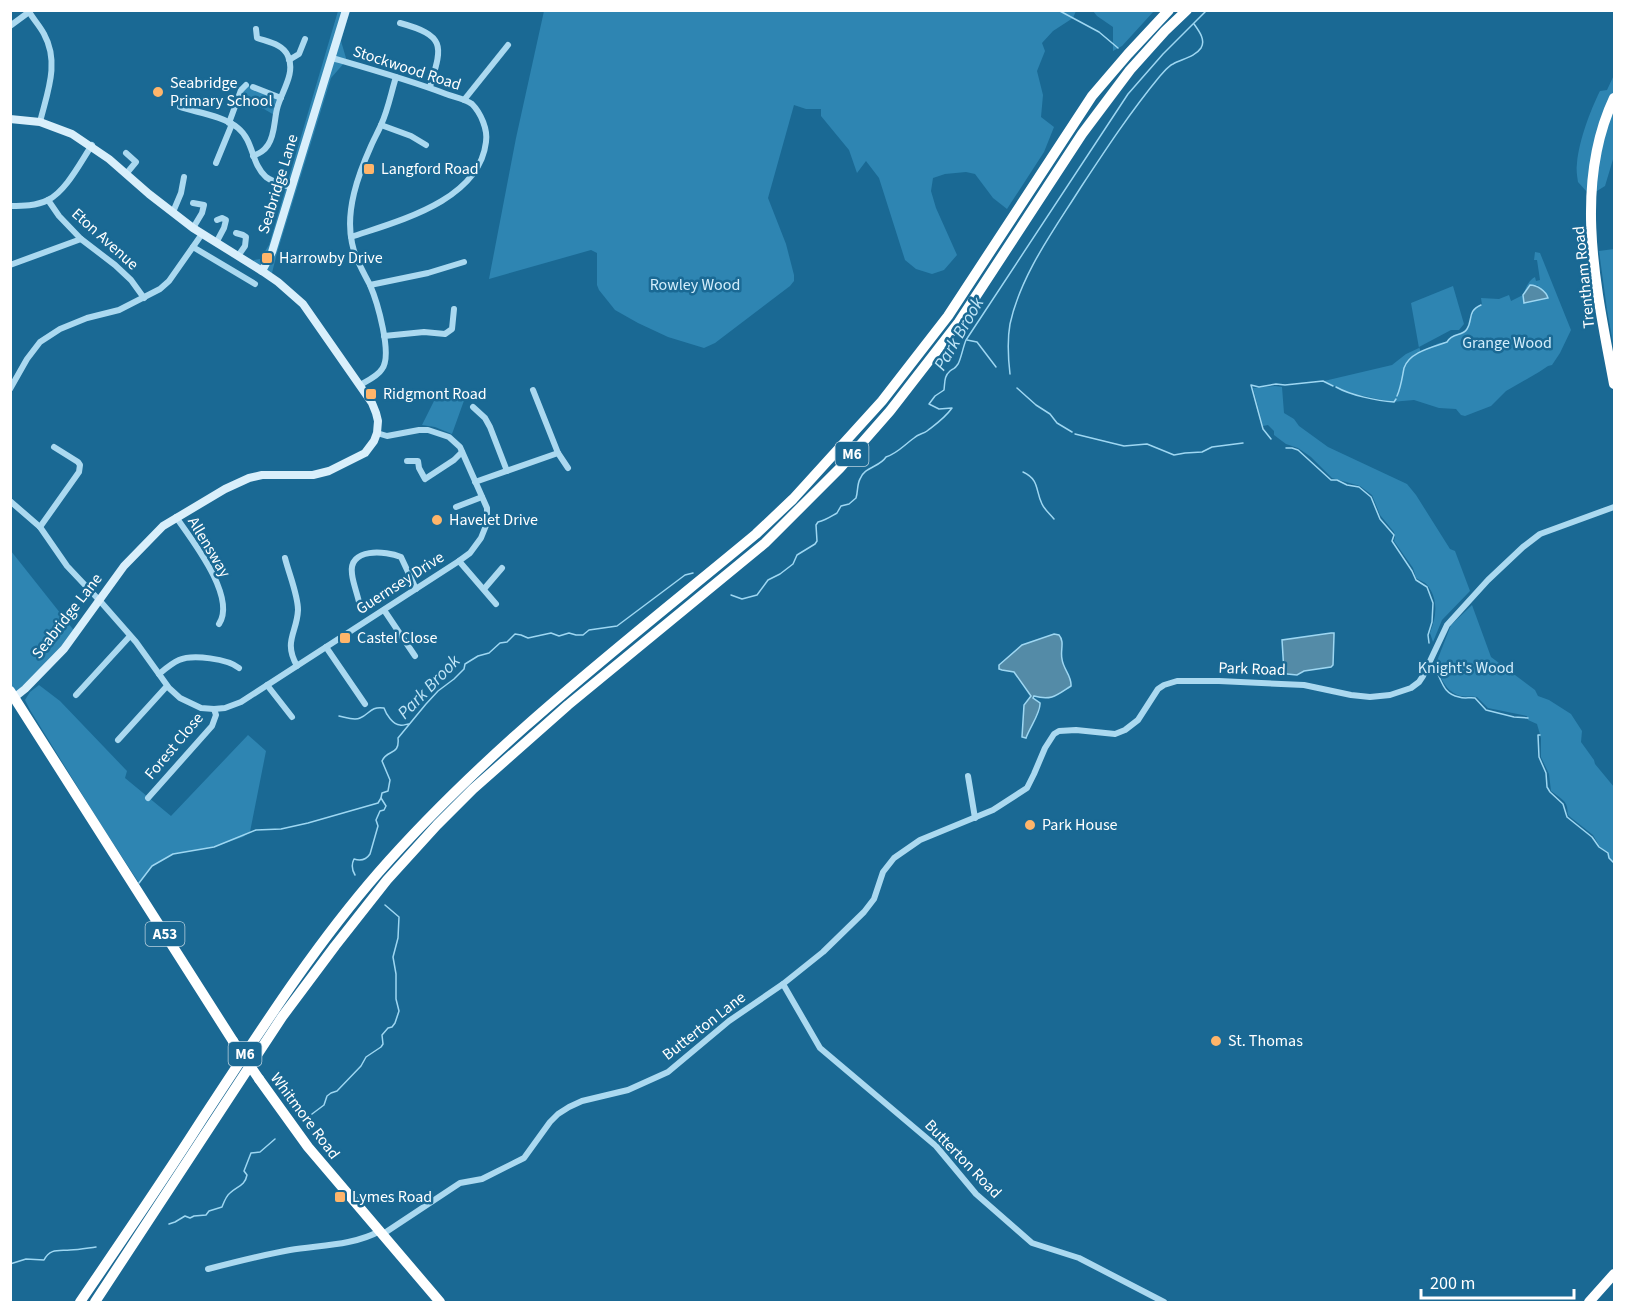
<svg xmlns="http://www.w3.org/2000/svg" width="1625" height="1313" font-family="'Source Sans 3',sans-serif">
<rect width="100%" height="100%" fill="#1a6994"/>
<g fill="#2e85b2">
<path d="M338 11H350L341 41 346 58 345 62 331 78 277 253 271 277 251 264 254 260 260 259 269 245Z"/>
<path d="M544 11V10L1076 11 1073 18 1053 31 1042 43 1045 51 1037 71 1043 95 1041 117 1054 127 1044 152 1007 209 993 198 975 174 966 172 945 174 933 178 931 191 936 208 957 255 944 270 932 274 916 269 905 260 879 178 866 161 857 173 849 150 821 116V109H806L794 105 768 198 786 244 794 275V281L790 286 715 343 704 348 668 337 638 323 615 310 599 290 597 285V253L591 250 489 279 516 138Z"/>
<path d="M1093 11H1154L1122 46 1113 51V27L1097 16Z"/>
<path d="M1614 75V156L1605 186 1597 191 1587 192 1578 182C1577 176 1576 169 1577 163 1579 141 1590 111 1600 91L1607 90Z"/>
<path d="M246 85 281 98 276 116 264 109 243 101V88Z"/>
<path d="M1614 249V343H1613L1607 310 1599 251Z"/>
<path d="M1535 252 1540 253 1571 330 1560 353 1552 365 1548 366 1539 372 1506 391 1491 406 1465 416 1461 415 1456 409 1439 408 1414 400 1391 402 1359 395 1342 390 1324 381 1392 365 1406 354 1419 348 1411 303 1453 286 1464 324 1459 330H1451L1419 347 1421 352 1439 343 1447 342C1453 332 1462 337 1467 329 1473 319 1467 310 1482 305L1481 298 1499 299 1509 295 1511 301 1523 295 1524 302 1542 291 1537 285H1530L1524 293C1526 287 1529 280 1535 277L1536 281 1540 280 1537 260H1534Z"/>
<path d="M1275 386 1282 387 1284 413 1294 419 1299 426 1328 447 1407 484 1416 495 1450 549 1455 551 1470 591 1442 620 1433 642 1430 633C1436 618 1439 601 1428 586 1426 582 1420 581 1416 578L1413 568 1394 541 1395 537 1394 532 1380 515 1372 495 1360 486 1332 478 1311 457 1298 448 1286 444 1274 435V431L1268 425 1263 426 1253 388Z"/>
<path d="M466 395 452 434 435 427 422 425 434 401Z"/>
<path d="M11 551 76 633 15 697 11 691Z"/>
<path d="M1472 605 1491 657 1535 690 1538 696 1549 700 1571 714 1582 731 1581 742 1594 760 1595 764 1614 787V863L1609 858 1608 853 1600 847 1593 835 1569 816C1567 814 1568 811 1567 807 1566 800 1556 795 1551 791L1549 774 1541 757V738L1537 724 1528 720 1527 716 1488 708 1477 697C1472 696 1466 697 1461 696 1445 692 1442 678 1435 666L1451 625Z"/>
<path d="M39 685 60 701 127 771 125 778 171 816 248 735 266 751 250 832 243 837 214 847 173 854 152 866 139 883 98 820 30 710 25 700 30 692Z"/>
</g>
<g fill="#548ba7" stroke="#9ed7f2" stroke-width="1.5">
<path d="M1530 285C1537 285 1546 291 1548 298L1524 303 1523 295Z"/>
<path d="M1331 633H1334V635L1333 665 1331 667 1304 671 1297 675 1287 674 1284 672 1282 640Z"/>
<path d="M1054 634 1059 635C1065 642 1060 650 1062 659 1063 669 1072 676 1071 686 1057 695 1052 701 1034 696L1033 698 1040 703C1041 712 1030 727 1026 738L1022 737 1024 705 1031 696 1014 672 1002 670 999 669V665L1022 645Z"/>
</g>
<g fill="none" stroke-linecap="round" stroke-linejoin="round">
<g stroke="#9ed7f2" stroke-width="1.5">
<path d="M1058 10 1099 32 1118 48"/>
<path d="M967 340 977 342 996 367"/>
<path d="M1010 374C1008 357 1007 341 1010 324 1021 274 1054 230 1081 187 1106 149 1131 111 1160 76 1164 72 1168 66 1173 64 1182 59 1195 57 1201 48 1206 40 1199 31 1194 24"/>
<path d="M1336 387C1350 395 1377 401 1394 402L1396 399"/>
<path d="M1017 388 1036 405 1050 414 1057 423 1072 432"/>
<path d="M1397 396C1401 387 1402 378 1404 368 1409 352 1433 347 1447 342 1453 332 1462 337 1467 329 1473 320 1467 311 1481 305"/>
<path d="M1075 434 1124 446 1147 444 1174 455 1185 453 1202 452 1212 447 1243 443"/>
<path d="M1271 439 1263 429 1251 385 1259 387 1276 384 1285 385 1323 381 1333 386"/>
<path d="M1286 448H1292L1298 450 1331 480H1337L1347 485 1359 487 1371 497 1380 519 1394 535 1392 541 1412 571 1416 580 1427 587 1433 603 1432 622 1428 635 1429 643"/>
<path d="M1023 472C1040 480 1035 490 1042 504 1044 509 1050 514 1054 519"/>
<path d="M731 595 742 599 757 595 768 580 780 574 793 564 797 555 815 544 817 541 816 525 818 522C826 520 830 517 837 513L841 506 849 504 856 498C858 492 857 484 860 479 864 467 880 467 886 457 898 453 904 445 914 438 918 434 923 434 927 431 936 424 945 418 952 408L939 409 929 404 935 396 944 390C945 382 944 376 950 371 955 367 954 370 958 364 961 359 963 347 966 340L1128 94 1163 54 1207 10"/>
<path d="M1434 667C1442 679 1442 694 1459 697 1465 699 1469 697 1475 698L1486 710 1514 717 1528 718"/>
<path d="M339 716C345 717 354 721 360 718 370 714 370 706 384 708 386 714 393 725 400 725 403 726 406 724 409 724"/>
<path d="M1540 735H1538L1539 757 1546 773 1547 787 1550 792 1563 804 1567 817 1592 837 1599 847 1608 853 1609 858 1614 863"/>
<path d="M355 875C352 870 351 865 354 859 360 861 366 860 370 854L378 826 376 820 380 811 384 810 386 806 381 798 382 793 388 791 390 780 382 761C387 749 400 756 398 738L426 704 438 691 454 679 464 669 465 664 478 656 489 653 500 643 507 642 515 634 521 635 528 638 551 633 559 636 569 633 576 635H583L589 630 617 626 685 575 693 573"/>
<path d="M139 883 152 866 173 854 214 847 256 830 281 829 308 823 378 803 381 798"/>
<path d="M312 1114 324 1105 327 1096 331 1093 337 1091 361 1066 366 1057 381 1047 383 1044 382 1035 388 1028 392 1027 395 1023 399 1011 396 999V974L393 957 398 938 399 917 385 905"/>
<path d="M169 1224 175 1222 185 1216 190 1218 194 1216 206 1215 209 1211 222 1207C224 1202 226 1196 230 1193 237 1186 245 1186 247 1175L244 1171 251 1153 260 1152 275 1139"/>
<path d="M10 1264 26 1259 44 1260C50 1248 59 1251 70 1250 79 1250 88 1248 96 1247"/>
</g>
<g stroke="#abd9f0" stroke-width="6">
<path d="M28 10C33 19 40 26 44 34 60 63 47 93 40 122"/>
<path d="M400 23C447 36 442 46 430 87"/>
<path d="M10 26 29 12"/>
<path d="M332 58C370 69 409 80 446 94 454 97 465 99 472 104 481 113 488 130 486 142 479 201 398 221 351 237"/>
<path d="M289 60 299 54 305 39"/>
<path d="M253 87 281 98"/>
<path d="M464 100 508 45"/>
<path d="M180 107C199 113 223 116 238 128 254 141 251 164 266 177 274 183 283 184 292 188"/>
<path d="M229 123 241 90 246 85"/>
<path d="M381 125 411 136 426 145"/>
<path d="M253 156C260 153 264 151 268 145 275 135 274 121 277 109 281 92 296 74 288 56 283 44 268 42 257 38L256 29"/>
<path d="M216 163 232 124"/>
<path d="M126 174 136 162 126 153"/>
<path d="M48 200 59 216 81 239 115 265 131 280 144 298"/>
<path d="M193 203 204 205 202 213 193 228"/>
<path d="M10 206C23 206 36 206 48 200 66 191 80 163 92 145"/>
<path d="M173 212 181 193 184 177"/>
<path d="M236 233 243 235 246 237 245 246 238 256"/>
<path d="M216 243 224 228 226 220 222 218 217 220"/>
<path d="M193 247 255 284"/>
<path d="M10 265 81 239"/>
<path d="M370 285 428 273 464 262"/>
<path d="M384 336 424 332 445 334 452 329 454 309"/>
<path d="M360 385C367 381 378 376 382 369 393 355 377 301 370 285 363 271 355 259 352 243 345 211 358 175 371 146 374 139 378 132 381 125 388 110 391 93 396 77"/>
<path d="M10 389 27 359 40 342 60 329 87 318 119 310 160 289 169 281 202 234"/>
<path d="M533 390 558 453 568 468"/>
<path d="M473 407 485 418 490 427 507 471"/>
<path d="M407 461H418L419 468 425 479 454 460 462 452"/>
<path d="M475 482 558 453"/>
<path d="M10 501 40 527 67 566 100 601 136 642 169 688 180 698 201 708 214 709 225 708 241 702 459 561 470 553 481 538 487 523V508L460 447 449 437 428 430H419L387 436 377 433"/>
<path d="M456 507 482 497"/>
<path d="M176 517C192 540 237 597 219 624"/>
<path d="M40 527 79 472 80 465 78 462 54 447"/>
<path d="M285 558C289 574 298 595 298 610 297 633 283 641 297 666"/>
<path d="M459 561 496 604"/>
<path d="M484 589 502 568"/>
<path d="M359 602C357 593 353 583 352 574 348 547 386 551 401 557L416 589"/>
<path d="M384 610 415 656"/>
<path d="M326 647 365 704"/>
<path d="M159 674C165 669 172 663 179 660 193 654 228 659 239 668"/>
<path d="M267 685 292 717"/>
<path d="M76 695 130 636"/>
<path d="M118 740 167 686"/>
<path d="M968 776 975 818"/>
<path d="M148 798 212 726 216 715 214 709"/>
<path d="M783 984 820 1048 936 1146 976 1194 1032 1243 1079 1258 1164 1302"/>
<path d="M383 1234 460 1183 482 1179 524 1158 550 1122 558 1114 569 1107 582 1101 628 1090 668 1072 729 1021 783 984 823 952 864 912 874 899 883 872 894 858 920 840 993 810 1027 788 1034 774 1045 748 1054 734 1059 731 1076 730 1115 734 1125 730 1138 720 1158 689 1164 685 1177 681H1219L1304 685 1351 695 1370 697 1390 695 1411 688 1419 682 1423 676 1447 625 1488 580 1523 547 1540 534 1614 507"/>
<path d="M208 1269C235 1262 262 1255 290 1250 320 1245 352 1246 380 1231"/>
</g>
<g stroke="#d9effb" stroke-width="8">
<path d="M10 119 40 122 72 134 109 159 149 194 193 228 262 271"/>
<path d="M15 697 25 689 64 649 124 566 163 526 225 489 249 478 262 475H313L329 471 365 453 374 441 377 433 378 421 376 413 372 403 303 304 278 282 262 271 272 252 346 10"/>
</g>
<g stroke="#fff" stroke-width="10">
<path d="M1614 98C1572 187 1597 292 1614 384"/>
<path d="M10 691 233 1041"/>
<path d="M259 1079 308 1147 440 1302"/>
<path d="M80 1302C121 1242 162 1182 201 1121 257 1036 311 950 378 873 490 745 626 642 756 534L793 499 882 401 948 316 1092 96 1128 54 1169 10"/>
<path d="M95 1302 282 1017 335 946 387 880 437 825 473 789 568 705 765 543 840 468 890 411 959 322 1082 134 1130 70 1165 31 1187 10"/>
<path d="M1589 1302 1614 1274"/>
</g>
<path stroke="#fff" stroke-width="10" d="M233 1041 259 1079"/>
</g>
<g fill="#ffb56a" stroke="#1a6994" stroke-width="2">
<circle cx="158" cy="92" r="6"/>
<rect x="363" y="163" width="12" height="12" rx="3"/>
<rect x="261" y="252" width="12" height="12" rx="3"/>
<rect x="365" y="388" width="12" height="12" rx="3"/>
<circle cx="437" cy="520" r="6"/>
<rect x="339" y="632" width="12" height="12" rx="3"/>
<circle cx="1030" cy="825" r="6"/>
<circle cx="1216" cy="1041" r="6"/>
<rect x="334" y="1191" width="12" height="12" rx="3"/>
</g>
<g text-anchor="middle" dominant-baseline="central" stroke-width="5" stroke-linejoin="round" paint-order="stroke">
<g fill="#1a6994" stroke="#bad2df" stroke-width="1.5">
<rect x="835.5" y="442" width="33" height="24" rx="4.5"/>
<rect x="145.5" y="922" width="39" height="24" rx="4.5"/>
<rect x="228.5" y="1042" width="33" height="24" rx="4.5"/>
</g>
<g font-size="15" font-weight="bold" fill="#fff">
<text x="852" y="454">M6</text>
<text x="165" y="934">A53</text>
<text x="245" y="1054">M6</text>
</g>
<g font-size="16" fill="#fff" stroke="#1a6994">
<text transform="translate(407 68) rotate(18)">Stockwood Road</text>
<text transform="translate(278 184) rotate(-73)">Seabridge Lane</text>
<text transform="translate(105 239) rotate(42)">Eton Avenue</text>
<text transform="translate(1584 277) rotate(-96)">Trentham Road</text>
<text transform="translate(209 547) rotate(59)">Allensway</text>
<text transform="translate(400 583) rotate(-33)">Guernsey Drive</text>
<text transform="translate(67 616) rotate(-52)">Seabridge Lane</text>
<text transform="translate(1252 669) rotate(2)">Park Road</text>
<text transform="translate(174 746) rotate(-50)">Forest Close</text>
<text transform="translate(704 1026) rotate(-38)">Butterton Lane</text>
<text transform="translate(305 1116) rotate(53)">Whitmore Road</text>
<text transform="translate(963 1159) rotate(46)">Butterton Road</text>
</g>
<g font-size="16" fill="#fff" stroke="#1a6994" text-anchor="start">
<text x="170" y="83">Seabridge<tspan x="170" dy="18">Primary School</tspan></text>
<text x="381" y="169">Langford Road</text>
<text x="279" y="258">Harrowby Drive</text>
<text x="383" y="394">Ridgmont Road</text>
<text x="449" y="520">Havelet Drive</text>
<text x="357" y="638">Castel Close</text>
<text x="1042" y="825">Park House</text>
<text x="1228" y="1041">St. Thomas</text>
<text x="352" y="1197">Lymes Road</text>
</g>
<g font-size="16" fill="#d2edfb" stroke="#1a6994">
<text x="695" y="285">Rowley Wood</text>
<text x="1507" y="343">Grange Wood</text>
<text x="1466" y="668">Knight's Wood</text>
</g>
<g font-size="18" font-style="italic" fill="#bfe5f7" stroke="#1a6994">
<text transform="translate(959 334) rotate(-60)">Park Brook</text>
<text transform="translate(429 687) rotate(-46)">Park Brook</text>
</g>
</g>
<rect width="1625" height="1313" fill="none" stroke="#ffffff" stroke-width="24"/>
<path d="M1421 1289v9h153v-9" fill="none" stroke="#ffffff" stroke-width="3"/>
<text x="1430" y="1289" font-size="18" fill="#ffffff" stroke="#1a6994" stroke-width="4.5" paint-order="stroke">200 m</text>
</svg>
